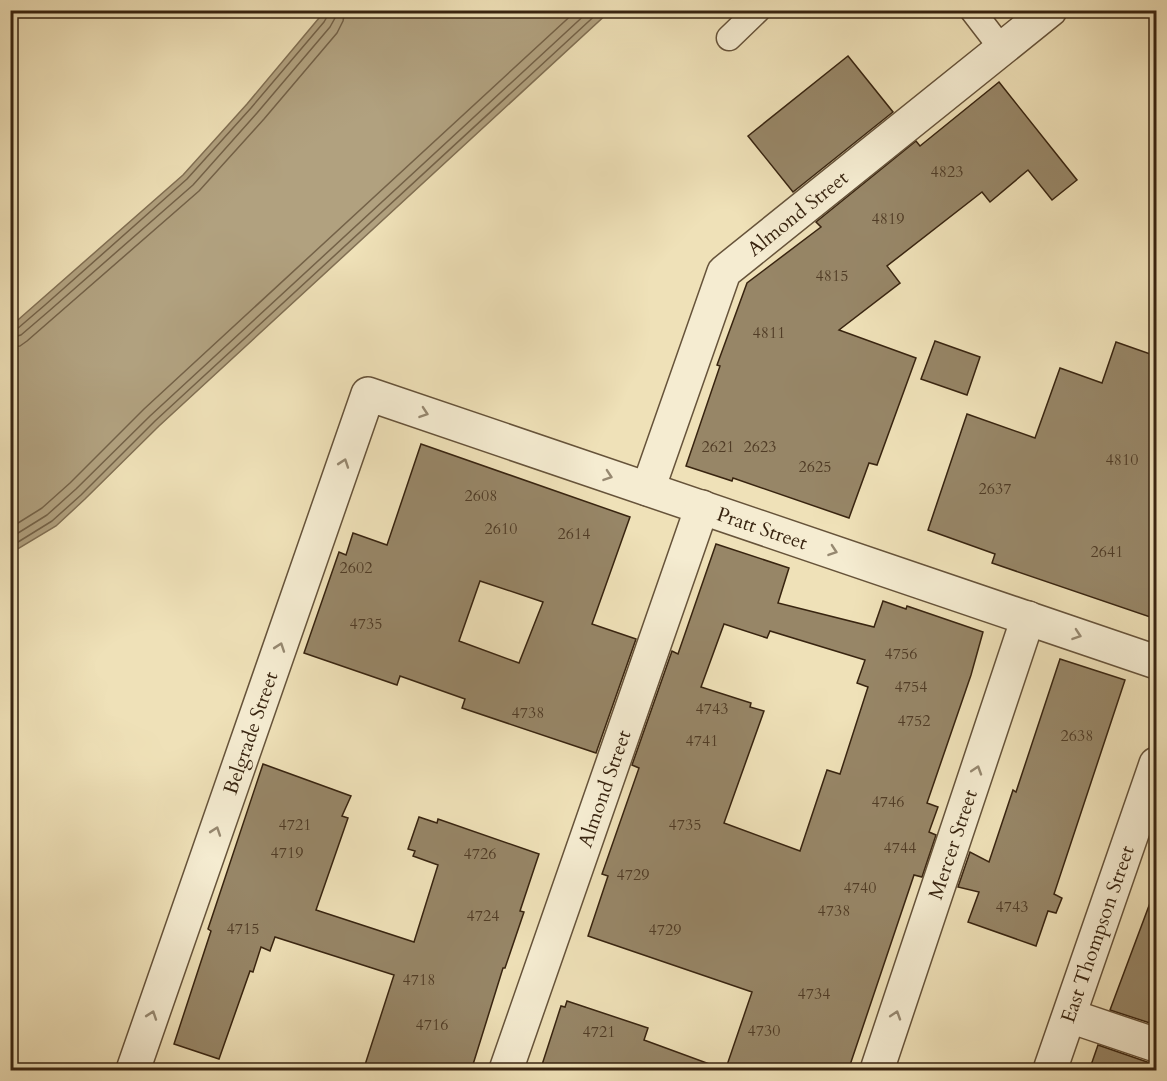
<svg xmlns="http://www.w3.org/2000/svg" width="1167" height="1081" font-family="Cardo,serif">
<rect width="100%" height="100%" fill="#efe1b8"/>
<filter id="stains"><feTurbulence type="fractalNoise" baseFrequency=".00333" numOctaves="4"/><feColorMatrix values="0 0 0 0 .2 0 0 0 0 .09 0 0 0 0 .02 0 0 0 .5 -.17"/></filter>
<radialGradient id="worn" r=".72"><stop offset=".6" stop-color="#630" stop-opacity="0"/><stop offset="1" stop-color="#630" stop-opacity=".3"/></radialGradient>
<path fill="#b1a17f" stroke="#816f53" stroke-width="1.5" d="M324 11H610L159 426 85 499 56 526 11 553V326L183 175 247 104 319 18Z"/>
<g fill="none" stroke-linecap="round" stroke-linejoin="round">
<g stroke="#746248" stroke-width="1.5">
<path d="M10 330 17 329 45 305 187 179 251 108 324 22 328 15 329 10"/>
<path d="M10 338 21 335 49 311 193 185 257 113 330 27 335 18 336 10"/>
<path d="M10 347 20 346 27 341 199 191 264 119 337 33 343 21 345 10"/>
<path d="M10 528 42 508 70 483 144 409 577 10"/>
<path d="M10 538 47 515 76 489 150 416 590 10"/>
<path d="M10 547 52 521 81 495 155 421 601 10"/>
</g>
</g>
<g fill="#978667" stroke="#382410" stroke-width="1.5" fill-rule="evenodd">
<path d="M848 56 893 112 793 192 748 136Z"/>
<path d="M999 82 1077 180 1052 200 1028 170 990 202 982 192 887 266 900 283 839 330 916 358 877 465 869 463 849 518 733 478 732 481 686 466 720 366 717 365 747 283 821 227 816 222 916 141 920 146Z"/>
<path d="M935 341 980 357 967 395 921 379Z"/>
<path d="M1116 342 1156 356V619L992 563 995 554 928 530 967 414 1035 438 1060 368 1102 383Z"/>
<path d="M421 444 630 517 592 624 636 639 596 753 462 708 465 699 400 676 397 685 304 653 339 552 346 555 353 533 387 545ZM480 581 543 602 519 663 459 641Z"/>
<path d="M716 544 789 568 778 603 874 627 883 601 906 609 907 606 983 632 971 675 927 803 938 807 929 832 936 835 922 877 914 875 848 1071H725L752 992 588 936 608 876 602 874 639 768 632 765 672 651 678 654ZM724 624 767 638 770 631 865 660 857 683 868 687 840 774 827 770 800 851 724 823 764 711 750 707 751 703 701 687Z"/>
<path d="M1060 659 1125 680 1054 894 1062 898 1056 913 1048 911 1036 946 968 922 979 892 958 887 970 852 989 862 1013 790 1016 792Z"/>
<path d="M263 764 351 796 342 816 348 818 316 910 414 942 438 865 413 856 415 851 408 849 419 817 437 823 438 819 539 854 520 911 524 912 505 968H503L471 1071H363L394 975 275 937 270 951 261 947 253 972 250 971 219 1059 174 1044 211 931 208 929Z"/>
<path d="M1153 895 1156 896V1025L1110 1010Z"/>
<path d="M567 1001 648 1028 644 1040 715 1066V1071H540L561 1006 565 1007Z"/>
<path d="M1098 1045 1150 1063H1156V1071H1089Z"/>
</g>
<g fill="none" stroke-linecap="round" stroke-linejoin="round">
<g stroke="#66533a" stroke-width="27">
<g id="service">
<path d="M972 10 1002 49"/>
<path d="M729 38 758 10"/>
</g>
</g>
<g stroke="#66533a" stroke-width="36">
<g id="minor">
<path id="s1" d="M648 489 724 272 1050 10"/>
<path d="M1070 1016 1156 1045"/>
<path id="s2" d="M133 1070 368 394 1156 662"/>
<path id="s3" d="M506 1070 702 507"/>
<path id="s4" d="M877 1070 1028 618"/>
<path id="s5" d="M1050 1070 1156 764"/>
</g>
</g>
<use href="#service" stroke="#f5ecd1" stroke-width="24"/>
<use href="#minor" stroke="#f5ecd1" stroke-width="33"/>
</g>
<defs><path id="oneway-chevron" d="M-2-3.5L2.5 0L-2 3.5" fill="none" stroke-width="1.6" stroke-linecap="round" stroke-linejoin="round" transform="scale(1.5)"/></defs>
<g stroke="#968870">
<use href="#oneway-chevron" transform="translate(424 413) rotate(19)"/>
<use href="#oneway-chevron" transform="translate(344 463) rotate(-71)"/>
<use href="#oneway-chevron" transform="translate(608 476) rotate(19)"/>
<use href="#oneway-chevron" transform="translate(833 551) rotate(19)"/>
<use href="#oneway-chevron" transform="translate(1077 635) rotate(19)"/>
<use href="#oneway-chevron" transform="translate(280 647) rotate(-71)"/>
<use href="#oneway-chevron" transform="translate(977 770) rotate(-72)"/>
<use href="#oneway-chevron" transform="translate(216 831) rotate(-71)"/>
<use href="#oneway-chevron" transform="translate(152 1015) rotate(-71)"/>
<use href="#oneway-chevron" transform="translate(896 1015) rotate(-72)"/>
</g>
<g text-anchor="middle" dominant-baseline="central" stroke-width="4.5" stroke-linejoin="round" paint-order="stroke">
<g font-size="16" fill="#503c26">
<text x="947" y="172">4823</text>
<text x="888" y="219">4819</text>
<text x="832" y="276">4815</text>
<text x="769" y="333">4811</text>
<text x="718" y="447">2621</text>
<text x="760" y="447">2623</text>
<text x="1122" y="460">4810</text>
<text x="815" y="467">2625</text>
<text x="995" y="489">2637</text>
<text x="481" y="496">2608</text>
<text x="501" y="529">2610</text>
<text x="574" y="534">2614</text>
<text x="1107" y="552">2641</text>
<text x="356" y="568">2602</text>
<text x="366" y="624">4735</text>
<text x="901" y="654">4756</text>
<text x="911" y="687">4754</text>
<text x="712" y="709">4743</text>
<text x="528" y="713">4738</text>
<text x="914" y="721">4752</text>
<text x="1077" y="736">2638</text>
<text x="702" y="741">4741</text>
<text x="888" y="802">4746</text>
<text x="295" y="825">4721</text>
<text x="685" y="825">4735</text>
<text x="900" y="848">4744</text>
<text x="287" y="853">4719</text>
<text x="480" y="854">4726</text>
<text x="633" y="875">4729</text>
<text x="860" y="888">4740</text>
<text x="1012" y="907">4743</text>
<text x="834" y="911">4738</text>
<text x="483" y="916">4724</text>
<text x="243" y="929">4715</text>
<text x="665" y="930">4729</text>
<text x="419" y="980">4718</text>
<text x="814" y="994">4734</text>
<text x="432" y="1025">4716</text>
<text x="764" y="1031">4730</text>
<text x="599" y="1032">4721</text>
</g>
<g font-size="20" fill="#382410" stroke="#f5ecd1">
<text stroke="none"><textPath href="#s1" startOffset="324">Almond Street</textPath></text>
<text stroke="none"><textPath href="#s2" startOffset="1132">Pratt Street</textPath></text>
<text stroke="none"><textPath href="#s2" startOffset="357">Belgrade Street</textPath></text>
<text stroke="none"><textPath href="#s3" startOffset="298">Almond Street</textPath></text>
<text stroke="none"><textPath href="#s4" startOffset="238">Mercer Street</textPath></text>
<text stroke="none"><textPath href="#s5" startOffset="144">East Thompson Street</textPath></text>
</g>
</g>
<rect width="1167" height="1081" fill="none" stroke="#efe1b8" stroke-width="36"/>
<rect x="12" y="12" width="1143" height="1057" fill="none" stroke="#382410" stroke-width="3"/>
<rect x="18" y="18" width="1131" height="1045" fill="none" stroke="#382410" stroke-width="1.5"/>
<rect width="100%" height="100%" filter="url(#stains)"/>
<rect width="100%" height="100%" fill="url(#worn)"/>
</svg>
